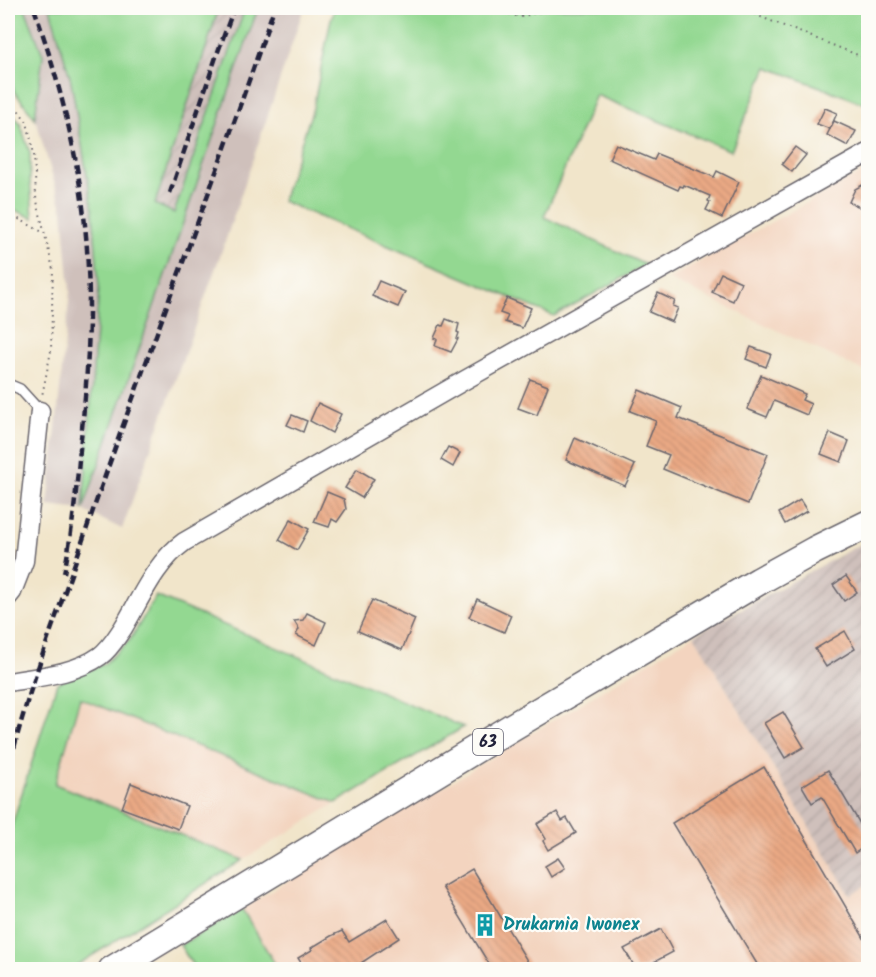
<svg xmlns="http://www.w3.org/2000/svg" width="876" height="977" font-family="Kalam,sans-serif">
<defs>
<pattern id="industrial-furrows" width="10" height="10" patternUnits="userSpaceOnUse" patternTransform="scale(1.5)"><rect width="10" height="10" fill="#cfc0bb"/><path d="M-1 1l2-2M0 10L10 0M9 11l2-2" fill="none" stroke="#b1a5a2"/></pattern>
<pattern id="building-back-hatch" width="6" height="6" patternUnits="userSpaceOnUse" patternTransform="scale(1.5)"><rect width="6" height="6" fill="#eaa984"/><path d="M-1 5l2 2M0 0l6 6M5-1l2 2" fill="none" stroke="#c89173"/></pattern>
</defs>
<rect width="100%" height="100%" fill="#fdfcf7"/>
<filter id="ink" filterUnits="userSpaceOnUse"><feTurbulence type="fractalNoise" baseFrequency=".0167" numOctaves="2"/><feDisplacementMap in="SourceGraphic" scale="12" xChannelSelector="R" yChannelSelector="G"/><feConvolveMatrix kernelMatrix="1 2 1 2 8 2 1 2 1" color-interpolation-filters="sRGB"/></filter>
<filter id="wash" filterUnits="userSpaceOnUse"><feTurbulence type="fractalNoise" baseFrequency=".008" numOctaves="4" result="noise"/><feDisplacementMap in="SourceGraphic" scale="24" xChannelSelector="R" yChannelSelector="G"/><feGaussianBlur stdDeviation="1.35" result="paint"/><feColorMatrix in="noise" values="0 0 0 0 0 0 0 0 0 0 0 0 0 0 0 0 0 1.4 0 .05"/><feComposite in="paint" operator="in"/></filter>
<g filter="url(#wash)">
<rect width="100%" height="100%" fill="#f1e5ca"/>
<g fill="#f3d4bf">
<path d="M868 169V373L668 279Z"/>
<path d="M694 635 850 895 868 884V969L731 970 730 968 727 970 278 969 242 909Z"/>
<path d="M80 698 336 803 243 860 55 784Z"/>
</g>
<g fill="url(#industrial-furrows)">
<path d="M217 8H255L182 218 148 204Z"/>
<path d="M868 540V884L850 895 694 635Z"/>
</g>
<path fill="#cfc0bb" d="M25 8H50L71 81 93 210 99 288 84 507 258 8H304L226 239 122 529 83 510 48 506 70 291 63 211 35 118 43 55Z"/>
<g fill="#93d891" stroke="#5a7d66" stroke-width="1.5">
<path d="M8 8H25L43 55 35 118 14 91 8 73Z"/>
<path d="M50 8H219L155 204 174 213 245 8H258L83 510 99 288 93 210 71 81Z"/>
<path d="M335 8H868V105L767 67 731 151 596 95 544 217 646 265 554 316 282 201 313 108 331 19Z"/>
<path d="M8 109 20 123 30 153V179L33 218 8 207Z"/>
<path d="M156 596 464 727 336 803 80 698 55 784 243 860 71 969 8 970V837L57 683 104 664 130 640Z"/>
<path d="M242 909 278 969H195L180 945Z"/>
</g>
<g id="blocks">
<g fill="url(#building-back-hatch)">
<path d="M825 108 837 113 830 129 817 124Z"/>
<path d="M834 121 856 131 848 146 827 135Z"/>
<path d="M616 144 654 160 657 154 714 177 717 171 739 182 722 218 706 210 710 202 708 201 710 196 684 185 683 187 680 186 678 190 609 159Z"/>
<path d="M795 147 806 155 792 172 782 164Z"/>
<path d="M868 182V211L849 202 855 189Z"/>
<path d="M721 273 741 282 733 301 712 292Z"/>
<path d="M379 281 405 292 398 307 372 296Z"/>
<path d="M658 293 675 301 673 306 678 308 672 322 649 312Z"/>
<path d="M507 298 531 308 522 328 505 322 508 316 500 313Z"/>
<path d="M446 319 459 324 457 332 459 333 457 339H458L451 352 435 346 437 339 434 338 440 325 443 326Z"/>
<path d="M751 347 771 354 766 367 746 359Z"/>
<path d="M761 375 805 394 802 400 811 404 807 415 774 401 767 417 747 409Z"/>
<path d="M530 379 548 386 537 415 518 408Z"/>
<path d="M639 390 682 408 678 418 768 454 748 504 663 469 669 455 646 446 656 421 630 411Z"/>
<path d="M318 403 341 414 332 433 310 421Z"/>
<path d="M292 415 307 421 303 432 287 425Z"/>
<path d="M830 433 849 441 841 462 821 454Z"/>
<path d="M575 438 635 465 625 486 566 460Z"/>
<path d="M448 447 460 453 453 467 441 460Z"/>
<path d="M357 469 374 479 362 498 345 488Z"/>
<path d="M327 492 344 499 346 509 337 522 332 519 329 527 314 522Z"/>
<path d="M800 500 807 511 785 524 779 513Z"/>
<path d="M291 519 309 529 297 550 279 540Z"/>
<path d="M846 576 857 592 844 601 833 585Z"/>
<path d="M477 599 511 615 504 632 469 617Z"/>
<path d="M372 600 415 619 402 650 358 631Z"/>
<path d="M307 613 326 622 316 645 296 635 299 629 294 621 303 620Z"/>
<path d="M845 631 855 649 826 667 815 649Z"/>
<path d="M783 712 804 747 785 758 764 723Z"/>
<path d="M764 767 868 945V969H760L672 823Z"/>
<path d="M828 770 868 837V844L855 853 822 797 812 803 802 786Z"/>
<path d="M131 783 187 806 178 829 122 808Z"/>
<path d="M557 812 562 821 567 818 576 833 548 850 543 841 546 839 537 824Z"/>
<path d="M558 858 565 868 551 877 545 866Z"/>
<path d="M472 869 532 969H492L442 887Z"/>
<path d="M387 919 399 938 361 963 365 969H305L298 958 312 950 311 948 331 936 342 931 349 942Z"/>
<path d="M661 929 673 952 641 969H636L624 949Z"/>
</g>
</g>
</g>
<g filter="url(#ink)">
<use href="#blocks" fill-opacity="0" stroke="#6a666d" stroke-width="1.5"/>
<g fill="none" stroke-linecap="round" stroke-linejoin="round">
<g stroke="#6a666d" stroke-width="12">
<path id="service" d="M8 384 20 389 40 411"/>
</g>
<g stroke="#6a666d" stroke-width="21">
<g id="minor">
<path d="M8 597 12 592 24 561 40 411"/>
<path d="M8 682C37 677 75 674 100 656 110 649 116 638 123 628 141 598 155 563 184 542L465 380 868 153"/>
</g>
</g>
<g stroke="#6a666d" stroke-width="30">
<path id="primary" d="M112 970 512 727 759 581 815 550 868 524"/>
</g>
<g stroke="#6a666d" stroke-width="2" stroke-dasharray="1.5 4.5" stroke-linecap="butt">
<path d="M486 8 520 17 557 8"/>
<path d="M738 8 868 59"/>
<path d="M8 96 27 122 34 154 36 197 53 269 51 351 42 396"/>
<path d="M8 213 44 233"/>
</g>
<use href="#service" stroke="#fff" stroke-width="9"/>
<use href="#minor" stroke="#fff" stroke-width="18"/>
<use href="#primary" stroke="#fff" stroke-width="27"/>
<g stroke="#22223b" stroke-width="4.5" stroke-dasharray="9 4.5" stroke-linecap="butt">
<path d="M34 8C63 92 85 180 88 269 91 326 87 382 81 438 77 483 73 529 64 573"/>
<path d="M170 193 216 57 234 8"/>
<path d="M8 774C24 699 53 627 78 554 140 371 212 191 274 8"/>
</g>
</g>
</g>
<defs>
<g id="building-bare" transform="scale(1.8)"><path d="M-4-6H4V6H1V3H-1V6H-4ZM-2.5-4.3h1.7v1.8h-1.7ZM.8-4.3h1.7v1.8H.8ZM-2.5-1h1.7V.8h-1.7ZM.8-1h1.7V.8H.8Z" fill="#0f9aa8" stroke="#fdfcf7" stroke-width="2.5" paint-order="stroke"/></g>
</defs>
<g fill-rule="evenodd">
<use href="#building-bare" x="485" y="925"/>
</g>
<g text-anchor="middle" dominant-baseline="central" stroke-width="4.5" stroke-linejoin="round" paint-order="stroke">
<rect fill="#fdfcf7" stroke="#646373" stroke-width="1.5" x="473" y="729" width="30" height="26" rx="4.5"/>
<g font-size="16" font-weight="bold" fill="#22223b">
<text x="488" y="742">63</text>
</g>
<g font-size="18" font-weight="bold" fill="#0d838f" stroke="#fdfcf7" text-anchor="start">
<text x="503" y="925">Drukarnia Iwonex</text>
</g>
</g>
<rect width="876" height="977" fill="none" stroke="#fdfcf7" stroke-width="30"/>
</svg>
